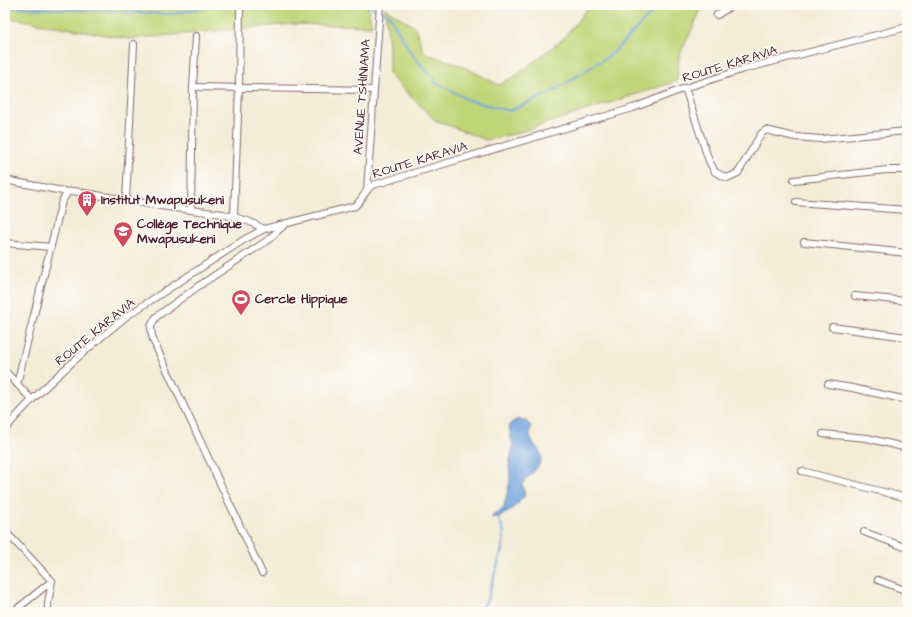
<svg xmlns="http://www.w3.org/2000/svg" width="912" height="617" font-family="'Architects Daughter',sans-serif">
<rect width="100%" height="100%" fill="#fdfcf7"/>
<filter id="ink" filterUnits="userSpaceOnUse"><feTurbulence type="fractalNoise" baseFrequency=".025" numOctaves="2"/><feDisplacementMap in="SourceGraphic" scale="8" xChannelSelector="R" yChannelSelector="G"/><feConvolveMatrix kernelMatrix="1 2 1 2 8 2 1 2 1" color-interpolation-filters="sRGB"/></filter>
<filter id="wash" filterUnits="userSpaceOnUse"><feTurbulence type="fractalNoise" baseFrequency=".012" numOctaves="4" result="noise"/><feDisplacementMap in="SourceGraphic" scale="16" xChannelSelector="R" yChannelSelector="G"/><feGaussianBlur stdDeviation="0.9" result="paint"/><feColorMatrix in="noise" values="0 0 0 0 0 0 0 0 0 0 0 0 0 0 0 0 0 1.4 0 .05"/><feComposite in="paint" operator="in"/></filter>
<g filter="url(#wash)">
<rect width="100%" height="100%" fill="#f3ecd7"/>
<g fill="#c0d578" stroke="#857a52">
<path d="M5 5H367L372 26 293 24 128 39 5 17Z"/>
<path d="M590 5H703L679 57 677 81 514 134 486 140 435 120 389 75V45L385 8 415 27 424 53 460 65 499 85 517 75 563 39Z"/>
</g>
<path fill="#6ea3db" stroke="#5c6183" d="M518 419 526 421 531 426C530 430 529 434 531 438 534 448 545 451 540 463 536 471 527 477 522 484L525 495C515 507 509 515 492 518L493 514 498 512 504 507 510 481 509 464 513 447 509 427 512 422Z"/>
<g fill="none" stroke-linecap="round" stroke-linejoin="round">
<g stroke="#6ea3db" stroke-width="2">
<path d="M367 5 389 15 411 53 436 82 468 100 510 111 552 92 612 54 659 5"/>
<path d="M5 7 172 14 218 5"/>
<path d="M479 612 487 600 502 550 504 532 498 517"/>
</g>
</g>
</g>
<g filter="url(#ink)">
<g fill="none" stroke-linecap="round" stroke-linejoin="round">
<g stroke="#856767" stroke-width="8">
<g id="minor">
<path d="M717 15 733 5"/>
<path d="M193 87 374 90"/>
<path d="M685 88 709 161 715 172 727 178 738 173 761 134 766 130 795 137 821 139 907 131"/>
<path d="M5 180 68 192"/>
<path d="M794 180 887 170H907"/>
<path d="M367 190 380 5"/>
<path d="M126 201 134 44"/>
<path d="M796 202 907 210"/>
<path d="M191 210 193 87 196 36"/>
<path d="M234 216 239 88 240 5"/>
<path d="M804 242 907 253"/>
<path d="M5 243 51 247"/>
<path d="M855 296 907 301"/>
<path d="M832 327 907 337"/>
<path d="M5 371 32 400"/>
<path d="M17 384 62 201 68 192 73 191 167 207 223 214 248 221 264 229"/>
<path d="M828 384 852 388 907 400"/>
<path d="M5 430C19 411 37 395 54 379 78 357 102 336 127 316L245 239 264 229 355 206C363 200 365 189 373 185L633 108 685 88 744 69 907 27"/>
<path d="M823 434 867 438 907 448"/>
<path d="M802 471 907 498"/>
<path d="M5 531 52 581 48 603V612"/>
<path d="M864 532 907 548"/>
<path d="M262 573 153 340 151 330V326L156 317 197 287 268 240 285 224"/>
<path d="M878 580 907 591"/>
<path d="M13 612 52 581"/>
</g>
</g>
<use href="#minor" stroke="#fff" stroke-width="6"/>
</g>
</g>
<defs>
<g id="building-pin" transform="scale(1)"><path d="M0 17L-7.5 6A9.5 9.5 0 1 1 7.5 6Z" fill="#d1495b" stroke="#fdfcf7"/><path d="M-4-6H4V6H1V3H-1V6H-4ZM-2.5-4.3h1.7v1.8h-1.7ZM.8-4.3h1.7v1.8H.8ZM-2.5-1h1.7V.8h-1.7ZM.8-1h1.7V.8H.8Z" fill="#fff"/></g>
<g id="school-pin" transform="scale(1)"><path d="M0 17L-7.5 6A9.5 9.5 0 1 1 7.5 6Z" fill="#d1495b" stroke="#fdfcf7"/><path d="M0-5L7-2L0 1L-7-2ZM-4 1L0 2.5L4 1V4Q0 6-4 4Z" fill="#fff"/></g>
<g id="stadium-pin" transform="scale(1)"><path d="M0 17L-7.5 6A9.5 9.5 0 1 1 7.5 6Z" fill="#d1495b" stroke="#fdfcf7"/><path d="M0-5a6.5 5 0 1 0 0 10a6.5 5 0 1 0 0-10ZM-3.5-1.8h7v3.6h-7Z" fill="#fff"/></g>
</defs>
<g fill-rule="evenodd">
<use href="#building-pin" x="87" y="200"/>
<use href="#school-pin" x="123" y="231"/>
<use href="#stadium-pin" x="241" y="299"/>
</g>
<g text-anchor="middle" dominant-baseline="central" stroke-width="3" stroke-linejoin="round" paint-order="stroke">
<g font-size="13" fill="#4a1f2b" stroke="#fdfcf7">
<text transform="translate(730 64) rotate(-17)">ROUTE KARAVIA</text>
<text transform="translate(362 97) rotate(-86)">AVENUE TSHINIAMA</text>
<text transform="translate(420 160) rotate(-17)">ROUTE KARAVIA</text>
<text transform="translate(95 332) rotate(-39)">ROUTE KARAVIA</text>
</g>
<g font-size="13" font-weight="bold" fill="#4a1f2b" stroke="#fdfcf7" text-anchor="start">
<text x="101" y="200">Institut Mwapusukeni</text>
<text x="137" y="224">Collège Technique<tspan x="137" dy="15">Mwapusukeni</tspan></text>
<text x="255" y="299">Cercle Hippique</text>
</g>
</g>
<rect width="912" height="617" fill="none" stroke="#fdfcf7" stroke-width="20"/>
</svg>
